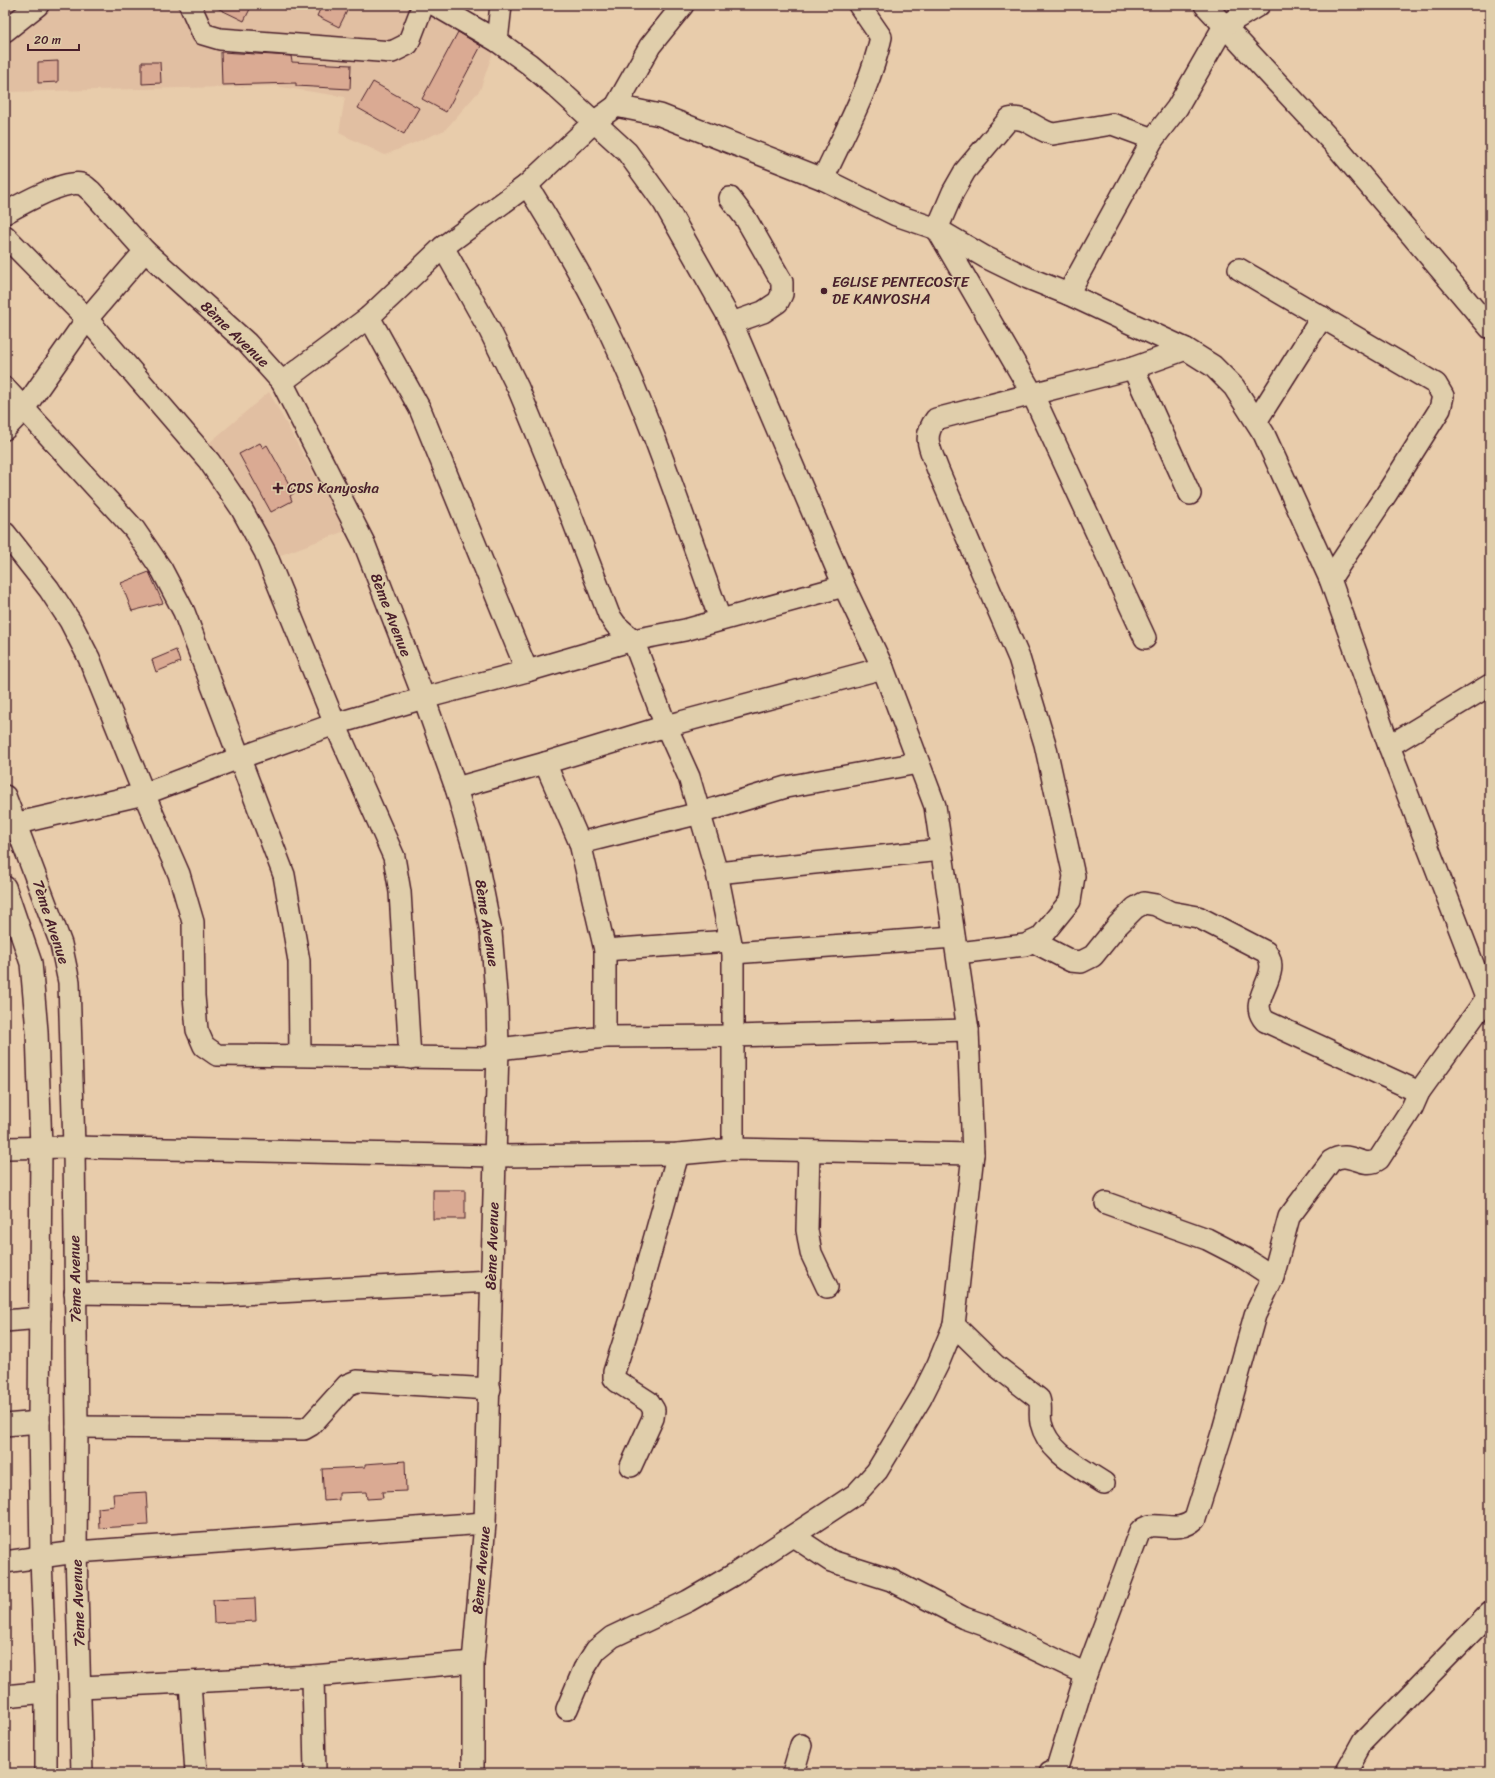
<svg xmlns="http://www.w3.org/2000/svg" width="1495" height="1778" font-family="Sriracha,sans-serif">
<rect width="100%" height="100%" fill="#e8ccab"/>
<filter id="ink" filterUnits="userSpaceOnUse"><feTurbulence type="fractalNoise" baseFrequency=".025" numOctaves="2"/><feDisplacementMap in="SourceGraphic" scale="8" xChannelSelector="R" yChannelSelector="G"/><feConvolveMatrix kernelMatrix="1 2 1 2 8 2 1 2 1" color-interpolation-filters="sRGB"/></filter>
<g filter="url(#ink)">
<g fill="#e1bfa2">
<path d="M48 5H434L496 43 480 90 445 130 385 155 339 133 345 97 275 86 5 92V37Z"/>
<path d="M269 392 345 531 278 556 208 444Z"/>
</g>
<g fill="#daaa93" stroke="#4a1f2b">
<path d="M211 5H252L244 21Z"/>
<path d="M322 5H350L339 27 317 16Z"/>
<path d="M458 32 481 46 446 112 422 99Z"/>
<path d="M221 52 291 56 292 62 351 65 350 89 296 86V83L222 85Z"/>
<path d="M58 61V82L38 83V62Z"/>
<path d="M142 62H160L161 83 142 84Z"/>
<path d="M373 82 419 108 404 134 358 108Z"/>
<path d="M260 443 263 448 267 445 294 493 290 496 292 501 271 512 239 454Z"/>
<path d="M149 572 163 603 132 611 121 583Z"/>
<path d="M176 650 180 662 156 672 152 660Z"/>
<rect x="433" y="1190" width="32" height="29"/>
<path d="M405 1461 406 1491 382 1492 383 1498 367 1499 366 1492 339 1493V1500L324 1501 322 1469 365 1467V1464Z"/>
<path d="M146 1492 148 1525 99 1528 98 1508 114 1506 113 1494Z"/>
<path d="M255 1598 256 1621 214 1623 213 1600Z"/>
</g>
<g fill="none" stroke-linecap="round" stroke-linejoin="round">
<g stroke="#4a1f2b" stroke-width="24">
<g id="minor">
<path d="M190 5 203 34 220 39 392 52 408 44 423 5"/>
<path d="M435 5 497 41 529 64 555 86 627 152 664 203 732 323 844 586 883 668 935 806 968 1030 973 1154 954 1325 938 1364 921 1398 877 1471 856 1494 733 1575 688 1601 612 1637 596 1650 584 1669 567 1709"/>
<path d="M1205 5 1336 146 1490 328"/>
<path d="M5 31 38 5"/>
<path d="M497 41 501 5"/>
<path d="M616 106 660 115 823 179 896 215 937 229 985 257 1028 278 1068 294 1186 349 1213 366 1234 387 1264 434 1330 579 1389 746 1490 1008"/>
<path d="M823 179C844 133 871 86 881 37L859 5"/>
<path d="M527 185C557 233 586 282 610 333 654 425 685 524 720 619"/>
<path d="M730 198 746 219 782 282V294L778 302 763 312 732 323"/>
<path d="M5 213C21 204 64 180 81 184 85 185 88 189 91 191L145 251 247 343 282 382 364 543 424 698 456 788 476 857 491 932 497 1005 498 1049 485 1523 473 1662V1773"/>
<path d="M5 236 87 319 209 461 241 508 265 552 335 724 394 857 400 892 410 1058"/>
<path d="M443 247 490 331 518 388 572 518 609 615 616 625 633 640 666 726 689 777 717 873 733 953V1149"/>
<path d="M1239 269 1436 384 1443 396 1440 409 1387 493 1330 579"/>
<path d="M1068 294 1153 139"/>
<path d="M369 317 420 409 527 671"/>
<path d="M1133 368 1190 494"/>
<path d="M282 382 369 317 443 247 527 185 594 122 616 106 650 46 683 5"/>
<path d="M5 388 134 529 162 570 184 612 284 875 299 961 300 1055"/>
<path d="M1257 420 1322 317"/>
<path d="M5 429 23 410 87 319 145 251"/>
<path d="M5 533 49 589 70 621 89 658 144 794 179 874 193 922 194 996 197 1030 204 1046 217 1055 483 1058 492 1056 498 1049 605 1037 734 1036 968 1030"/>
<path d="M1145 638 1032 393 937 229 953 192 965 171 1009 119C1025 115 1038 131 1053 134L1112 124 1153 139 1177 108 1224 26 1259 5"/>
<path d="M1389 746 1490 685"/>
<path d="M545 763 580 843 605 950V1037"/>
<path d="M456 788 545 763 666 726 883 668"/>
<path d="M5 796 61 944 69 982 74 1147 77 1427 76 1552 82 1773"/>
<path d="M5 826 144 794 239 758 335 724 424 698 527 671 633 640 685 630 844 586"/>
<path d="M580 843 700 813 786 787 918 763"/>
<path d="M717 873 941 850"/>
<path d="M5 887 31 963 37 1031 41 1148 39 1422 41 1558 46 1692V1773"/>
<path d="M1034 942 1071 961 1081 962 1093 956 1118 925 1135 908 1144 903 1156 905 1170 912 1198 917 1266 952C1284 976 1245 999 1265 1021L1419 1092"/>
<path d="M605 950 729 941"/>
<path d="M733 953 954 937"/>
<path d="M958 953 1025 945 1040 938 1070 901 1074 876 1045 744 1019 658 938 470C931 450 921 438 936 419L1133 368 1186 349"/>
<path d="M5 1148 74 1147 495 1156 678 1154 733 1149 973 1154"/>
<path d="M809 1151 807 1230 811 1253 827 1287"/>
<path d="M1106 1203 1207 1239 1244 1258 1273 1277"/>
<path d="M75 1293 221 1295 491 1281"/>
<path d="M5 1321 40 1318"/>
<path d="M954 1325 995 1365 1039 1399C1042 1407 1039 1414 1041 1423 1048 1453 1080 1467 1104 1483"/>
<path d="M5 1425 39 1422"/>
<path d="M77 1427 304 1429 311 1425 347 1385 357 1381 490 1389"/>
<path d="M631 1466 653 1418 654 1410 649 1402 618 1382 614 1378V1372L638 1297 678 1154"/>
<path d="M793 1536 831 1561 891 1580 964 1618 984 1625 1086 1674"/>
<path d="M5 1562 76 1552 485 1523"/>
<path d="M313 1676 315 1773"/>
<path d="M190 1682 196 1773"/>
<path d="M81 1687 313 1676 473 1662"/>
<path d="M5 1696 46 1692"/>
<path d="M793 1773 801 1745"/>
<path d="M1050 1773 1056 1771 1086 1674 1139 1533C1153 1515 1175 1538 1195 1519L1223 1430 1255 1315 1273 1277 1289 1217 1331 1161C1350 1148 1363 1171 1379 1159L1412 1108 1419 1092 1487 998"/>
<path d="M1346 1773 1362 1744 1490 1613"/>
</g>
</g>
<use href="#minor" stroke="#e0ceab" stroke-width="21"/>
</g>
</g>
<g fill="#4a1f2b" stroke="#e0ceab" stroke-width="1.5">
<circle cx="824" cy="291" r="4"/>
<path d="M276 482h4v4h4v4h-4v4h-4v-4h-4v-4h4z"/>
</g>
<g text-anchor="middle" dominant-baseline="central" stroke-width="3" stroke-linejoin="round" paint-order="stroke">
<g font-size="15" fill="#4a1f2b" stroke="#e0ceab" text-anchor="start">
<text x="832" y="282">EGLISE PENTECOSTE<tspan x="832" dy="17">DE KANYOSHA</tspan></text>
<text x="287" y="488">CDS Kanyosha</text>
</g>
<g font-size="15" fill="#4a1f2b" stroke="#e0ceab">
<text transform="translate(235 334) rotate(44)">8ème Avenue</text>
<text transform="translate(391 615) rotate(69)">8ème Avenue</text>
<text transform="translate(51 922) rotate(72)">7ème Avenue</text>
<text transform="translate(487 923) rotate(81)">8ème Avenue</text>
<text transform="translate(492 1246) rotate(-88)">8ème Avenue</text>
<text transform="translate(75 1279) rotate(-91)">7ème Avenue</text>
<text transform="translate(481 1570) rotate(-85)">8ème Avenue</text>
<text transform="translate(78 1603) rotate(-92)">7ème Avenue</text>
</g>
</g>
<rect width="1495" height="1778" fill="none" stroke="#e0ceab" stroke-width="20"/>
<rect x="10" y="10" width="1475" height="1758" fill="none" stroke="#4a1f2b" stroke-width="1.5" filter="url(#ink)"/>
<path d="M28 44v6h51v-6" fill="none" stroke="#4a1f2b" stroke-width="2"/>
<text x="34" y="44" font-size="12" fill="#4a1f2b" stroke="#e0ceab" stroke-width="3" paint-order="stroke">20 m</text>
</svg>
